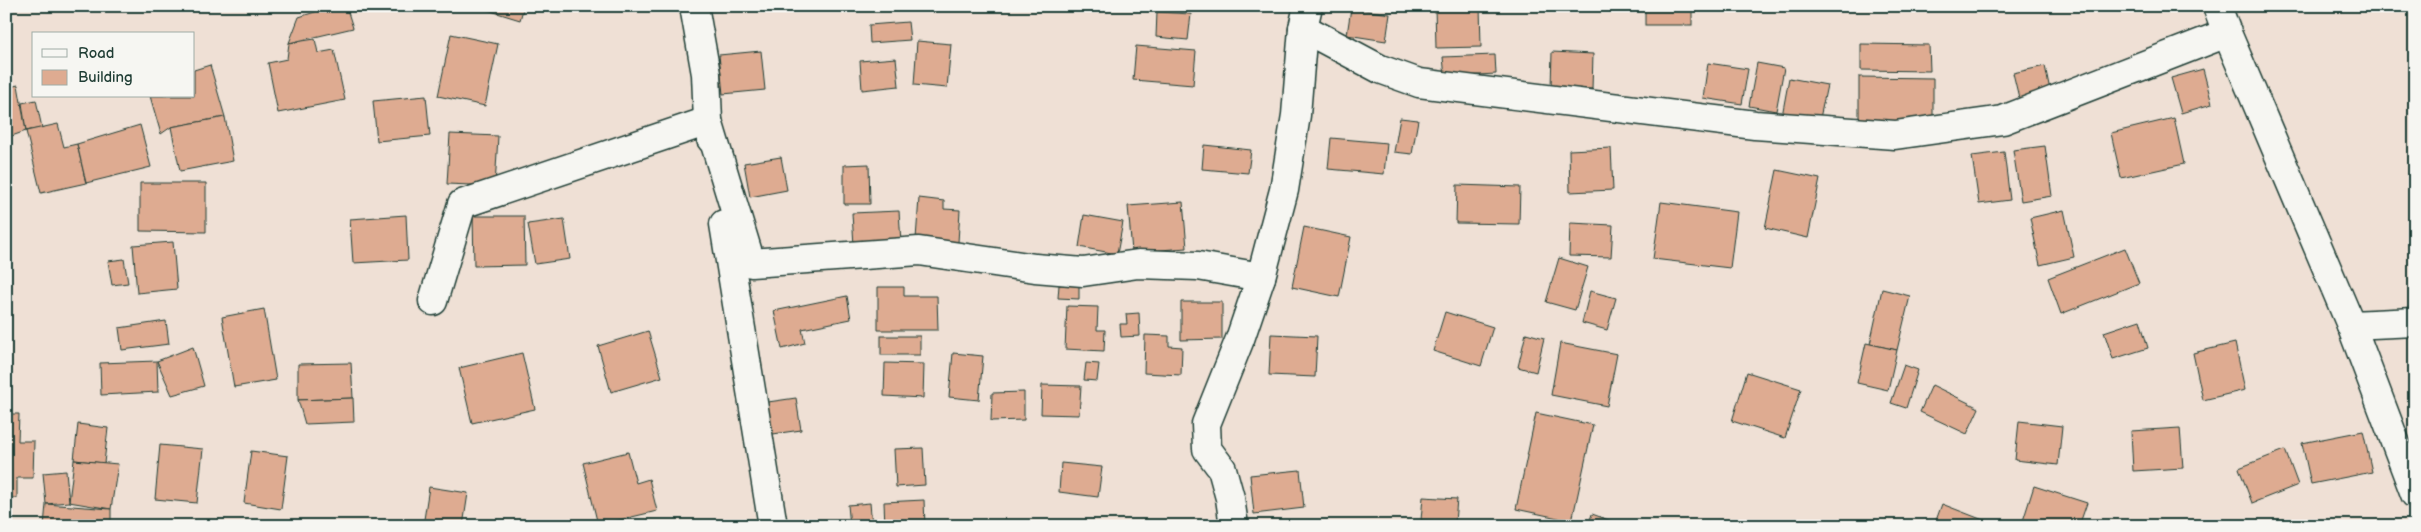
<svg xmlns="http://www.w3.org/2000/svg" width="2421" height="532" font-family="'Balsamiq Sans',sans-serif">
<rect width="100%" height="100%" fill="#efe0d5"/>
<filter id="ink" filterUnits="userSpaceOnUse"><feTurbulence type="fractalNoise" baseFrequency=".02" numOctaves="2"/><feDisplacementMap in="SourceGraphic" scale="10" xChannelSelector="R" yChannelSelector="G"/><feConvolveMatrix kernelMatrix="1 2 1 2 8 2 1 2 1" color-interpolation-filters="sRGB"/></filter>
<g filter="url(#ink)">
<g fill="#deab91" stroke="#1f3d34">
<path d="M334 6H346L353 28 289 43 299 17Z"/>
<path d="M482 6H524L520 20 481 8Z"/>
<path d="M555 6H592V11Z"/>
<path d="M1435 6H1480L1481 47 1436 48Z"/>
<rect x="1645" y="6" width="47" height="19"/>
<path d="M1351 8 1390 14 1386 41 1347 35Z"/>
<path d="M1157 12 1191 14 1188 40 1156 37Z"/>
<path d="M908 22 910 40 870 43 869 25Z"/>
<path d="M451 34 498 44 485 106 438 96Z"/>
<path d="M315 39 318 53 334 50 345 100 278 113 268 63 287 59 289 43Z"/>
<path d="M917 41 951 44 947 88 914 85Z"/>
<path d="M1861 44 1929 45 1930 71 1861 70Z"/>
<path d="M1136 46 1196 51 1193 85 1133 80Z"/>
<path d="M761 51 765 90 723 94 719 55Z"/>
<path d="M1552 52 1593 54 1592 89 1551 87Z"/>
<path d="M1495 55 1496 74 1445 77 1443 57Z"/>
<path d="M896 58 899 86 862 90 860 61Z"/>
<path d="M1708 63 1748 69 1742 104 1703 98Z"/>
<path d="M1757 63 1784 68 1776 111 1749 106Z"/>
<path d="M210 65 225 117 171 127 161 134 150 96H194V70Z"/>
<path d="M2045 66 2051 95 2020 102 2013 73Z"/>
<path d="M2203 69 2212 104 2181 113 2171 78Z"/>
<path d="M1859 77 1933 78V121L1859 120Z"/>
<path d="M1789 78 1827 85 1819 123 1782 116Z"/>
<path d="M18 85 26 131 6 138V88Z"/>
<path d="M426 96 430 136 377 141 373 101Z"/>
<path d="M36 100 42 128 26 131 22 103Z"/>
<path d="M225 117 233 161 180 171 171 127Z"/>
<path d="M1400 118 1418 120 1412 154 1394 152Z"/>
<path d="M2174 118 2184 164 2121 178 2111 133Z"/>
<path d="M58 124 64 147 77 144 86 183 41 193 26 131Z"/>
<path d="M140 125 151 167 86 183 77 144Z"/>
<path d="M450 134 498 136 495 186 447 184Z"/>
<path d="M1331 138 1387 143 1384 174 1328 169Z"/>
<path d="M1204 145 1251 150 1248 173 1202 169Z"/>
<path d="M2045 146 2052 196 2021 201 2013 150Z"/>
<path d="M1611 148 1613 190 1570 192 1569 150Z"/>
<path d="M2004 152 2010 200 1979 204 1972 156Z"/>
<path d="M781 157 787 190 750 197 744 163Z"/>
<path d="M869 164 870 204H844V165Z"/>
<path d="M1777 170 1820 179 1808 238 1765 228Z"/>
<path d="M140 183H206V232L140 231Z"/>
<path d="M1457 185 1520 187 1519 224 1456 223Z"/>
<path d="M919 198 944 201V209L960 210 958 242 916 239Z"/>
<path d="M1183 202 1187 248 1132 252 1128 206Z"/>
<path d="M1661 202 1737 212 1730 268 1653 259Z"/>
<path d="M2064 210 2074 257 2040 265 2030 218Z"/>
<path d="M899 211 901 243 854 246 852 213Z"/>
<path d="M406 215 408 260 353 263 350 219Z"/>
<path d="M1084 215 1123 222 1117 254 1079 247Z"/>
<path d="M473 216H524L525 265 474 266Z"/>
<path d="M564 219 570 259 535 264 528 224Z"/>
<path d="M1570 223 1613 225 1611 257 1569 256Z"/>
<path d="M1304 227 1351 237 1339 297 1292 287Z"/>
<path d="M173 242 177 289 137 293 133 245Z"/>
<path d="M2125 248 2139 283 2061 314 2048 278Z"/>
<path d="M1559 258 1588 267 1575 310 1546 302Z"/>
<path d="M124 259 128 283 112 285 108 261Z"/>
<path d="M1059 285 1079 286V299L1058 298Z"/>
<path d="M878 287H904V296H937L938 330H878Z"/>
<path d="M1882 289 1910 296 1897 350 1870 344Z"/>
<path d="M1590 291 1616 298 1607 330 1582 323Z"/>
<path d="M847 296 851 319 802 329 805 343 782 349 774 311Z"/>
<path d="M1181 302H1222V339L1181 340Z"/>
<path d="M1067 306 1098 307 1097 330H1105L1104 351 1065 349Z"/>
<path d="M264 309 276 380 234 387 222 317Z"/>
<path d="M1445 312 1493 327 1481 366 1433 351Z"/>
<path d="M1139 313 1140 336 1121 337 1120 324H1127L1126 314Z"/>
<path d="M2140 320 2148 348 2113 359 2104 332Z"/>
<path d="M166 321 169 344 122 350 119 328Z"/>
<path d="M648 331 662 377 611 392 598 346Z"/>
<path d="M1526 333 1544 338 1536 372 1518 367Z"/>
<path d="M1271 334 1317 336 1315 377 1269 375Z"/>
<path d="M1145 335 1169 336V346L1182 347 1181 375 1144 373Z"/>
<rect x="881" y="336" width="39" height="19"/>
<path d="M1560 343 1617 354 1607 406 1551 395Z"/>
<path d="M1866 343 1897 350 1888 390 1857 383Z"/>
<path d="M2235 343 2245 390 2203 400 2193 353Z"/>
<path d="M193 347 204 386 172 395 157 361Z"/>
<path d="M522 353 535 409 472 423 459 368Z"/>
<path d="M953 353 983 356 979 400 949 397Z"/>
<path d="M157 361 158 392 101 395 100 363Z"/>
<path d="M351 363 353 398 298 400V364Z"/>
<path d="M885 363 924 364 923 398 884 396Z"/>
<path d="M1086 363 1099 364 1097 381 1084 380Z"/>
<path d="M1904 365 1918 370 1906 408 1891 403Z"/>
<path d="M1747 372 1801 389 1785 438 1732 421Z"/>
<path d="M1042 385 1081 386 1079 415 1041 414Z"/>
<path d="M1932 385 1979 408 1967 434 1920 412Z"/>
<path d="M1024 392V420L991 421 992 393Z"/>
<path d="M353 398 354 422 305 424 298 400Z"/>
<path d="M796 398 801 430 766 435 761 403Z"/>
<path d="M1536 413 1593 425 1572 521 1516 509Z"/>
<path d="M6 414H19L18 441H34L33 478H17V498H6Z"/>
<path d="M2019 421 2062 426 2058 465 2015 460Z"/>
<path d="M78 424 108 428 104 463 74 460Z"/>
<path d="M2180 428 2183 468 2133 471 2131 431Z"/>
<path d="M2363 431 2372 472 2311 484 2302 443Z"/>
<path d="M160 445 203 449 197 503 155 499Z"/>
<path d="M923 448 925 485 896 487 894 449Z"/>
<path d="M2285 450 2298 485 2252 503 2239 468Z"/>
<path d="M251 451 288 456 281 509 244 503Z"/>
<path d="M628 452 636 483 649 479 657 511 598 525 583 463Z"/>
<path d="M74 460 118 464 111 509 69 502Z"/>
<path d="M1061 463 1102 467 1098 497 1059 492Z"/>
<path d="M1300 470 1304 508 1254 514 1250 475Z"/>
<path d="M66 471 69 502 46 504 43 473Z"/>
<path d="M2034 486 2087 503 2079 526H2029L2022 524Z"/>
<path d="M429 487 468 493 463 526H423Z"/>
<path d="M1423 497 1457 499 1455 522 1421 520Z"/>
<path d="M924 500 925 526H885L884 502Z"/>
<path d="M870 503 872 526H850L848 505Z"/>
<path d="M46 504 111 509V526H44Z"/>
<path d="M1942 504 1996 525 1995 526H1934Z"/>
<path d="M1592 514 1625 526H1588Z"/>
</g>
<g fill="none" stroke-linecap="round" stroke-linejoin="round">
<g stroke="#1f3d34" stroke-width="31">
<g id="minor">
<path d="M694 6 706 74 708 121 711 139"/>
<path d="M2217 6 2227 33 2351 325 2415 494"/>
<path d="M1303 28 1380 69 1419 83 1755 125 1895 135 2003 120 2227 33"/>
<path d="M724 224 773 526"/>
<path d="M433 301 462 204 708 121 751 263 919 251 1035 268 1083 272 1138 264 1198 266 1261 277"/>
<path d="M2351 325 2415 322"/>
<path d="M1234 526 1230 498 1222 469 1207 449 1206 424 1240 339 1261 277 1284 190 1296 115 1303 28 1308 6"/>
</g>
</g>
<use href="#minor" stroke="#f6f6f2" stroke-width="28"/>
</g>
</g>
<rect width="2421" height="532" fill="none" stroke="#f6f6f2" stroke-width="25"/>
<rect x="12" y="12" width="2396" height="507" fill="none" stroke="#1f3d34" stroke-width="2" filter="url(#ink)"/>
<rect x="32" y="32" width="162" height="65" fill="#f6f6f2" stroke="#a0aca6"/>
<rect x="42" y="49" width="25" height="8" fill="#f6f6f2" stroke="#a0aca6"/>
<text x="78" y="58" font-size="15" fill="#1f3d34">Road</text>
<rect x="42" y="70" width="25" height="15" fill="#deab91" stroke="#a0aca6"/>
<text x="78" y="82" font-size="15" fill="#1f3d34">Building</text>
</svg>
